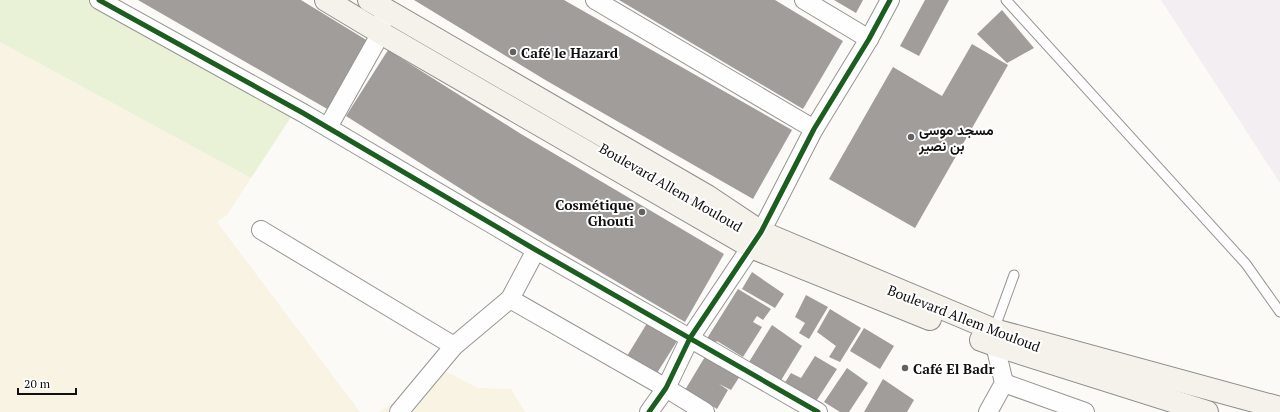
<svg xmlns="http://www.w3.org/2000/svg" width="1280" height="412" font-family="'PT Serif',Vazirmatn,serif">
<rect width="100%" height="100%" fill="#fcfaf6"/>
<path fill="#f3eef2" d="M1161 0H1280V183Z"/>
<g fill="#f8f3e3">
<path d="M0 42 251 178 227 215 217 222 360 412H0Z"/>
<path d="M445 371 478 388 511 389 525 412H379Z"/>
</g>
<path fill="#e9f1d7" d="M0 0H96L293 114 251 178 0 42Z"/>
<g fill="#a09d9b">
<path d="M138 0H301L368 41 329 110Z"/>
<path d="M414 0H564L792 130 753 199 547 81Z"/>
<path d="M619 0H775L843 41 803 109Z"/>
<path d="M834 0H863L856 13Z"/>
<path d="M925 0H949L919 56 900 46Z"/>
<path d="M1002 10 1034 48 1007 63 977 34Z"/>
<path d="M972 44 1008 65 915 228 829 179 893 67 942 96Z"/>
<path d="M388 50 521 134 724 254 685 322 480 201 346 116Z"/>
<path d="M752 272 784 294 775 308 742 289Z"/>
<path d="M738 289 771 309 763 320 757 316 753 322 762 327 743 357 717 341 714 345 706 340Z"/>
<path d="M806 295 828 307 809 339 799 333 805 323 795 317Z"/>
<path d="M830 309 861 328 840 362 829 357 836 346 817 332Z"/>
<path d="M649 320 679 338 657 373 627 356Z"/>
<path d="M772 325 802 346 780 382 749 362Z"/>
<path d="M864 328 894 346 880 369 850 351Z"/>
<path d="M706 355 740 376 731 390 719 384 728 390 717 409 685 390Z"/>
<path d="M815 356 837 369 815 403 784 384 791 373 801 378Z"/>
<path d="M847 368 868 383 849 412H840L824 402Z"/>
<path d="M883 379 914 400 907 412H864Z"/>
</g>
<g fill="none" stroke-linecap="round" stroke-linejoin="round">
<g stroke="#969594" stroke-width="11">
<g id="service">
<path d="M1006 0 1246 264 1280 312"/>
<path d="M994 330 1014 275"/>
</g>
</g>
<g stroke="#969594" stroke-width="20">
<g id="minor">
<path d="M99 0 303 113 536 250 818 412"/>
<path d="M595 0 814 129"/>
<path d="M804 0 869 39"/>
<path d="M328 127 381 33 382 20"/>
<path d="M261 230 454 346"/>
<path d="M510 299 666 388 705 412"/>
<path d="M1004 383 1085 412"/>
<path d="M399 412 454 346 510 299 536 250"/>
<path d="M649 412 666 388 690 338 761 232 814 129 869 39 890 0"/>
<path d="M988 412 1004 383 995 345 994 334"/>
</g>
</g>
<g stroke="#8d8c8a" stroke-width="24">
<g id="secondary">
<path d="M326 0 381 33 751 247 930 319"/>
<path d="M369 0 707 196 761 232 994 330 1280 408"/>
<path d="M981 340 995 345 1207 412"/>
</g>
</g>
<use href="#service" stroke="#fffefe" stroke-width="9"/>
<use href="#minor" stroke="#fffefe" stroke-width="18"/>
<use href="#secondary" stroke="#f5f2ec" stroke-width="22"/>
<g stroke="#fff" stroke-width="8">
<g id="cycleway">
<path d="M99 0 303 113 536 250 818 412"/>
<path d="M649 412 666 388 690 338 761 232 814 129 869 39 890 0"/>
</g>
</g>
<use href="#cycleway" stroke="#1b5e20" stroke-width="5"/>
</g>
<g fill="#636260" stroke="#fff" stroke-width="1.5">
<circle cx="513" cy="52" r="4"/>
<circle cx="911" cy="137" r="4"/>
<circle cx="642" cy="212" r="4"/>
<circle cx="905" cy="368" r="4"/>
</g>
<g text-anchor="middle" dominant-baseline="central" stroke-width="4" stroke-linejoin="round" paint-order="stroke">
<g font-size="14" font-weight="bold" fill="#101010" stroke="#fff" text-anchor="start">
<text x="521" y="52">Café le Hazard</text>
<text x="919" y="129">مسجد موسى<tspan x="919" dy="16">بن نصير</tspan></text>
<text x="634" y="204" text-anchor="end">Cosmétique<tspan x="634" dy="16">Ghouti</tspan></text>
<text x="913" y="368">Café El Badr</text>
</g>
<g font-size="14" fill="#101010" stroke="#fff">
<text transform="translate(671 187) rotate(30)">Boulevard Allem Mouloud</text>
<text transform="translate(964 318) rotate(21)">Boulevard Allem Mouloud</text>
</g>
</g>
<path d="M18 388v6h58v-6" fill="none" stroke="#101010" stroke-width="2"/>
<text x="24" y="388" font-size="12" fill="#101010" stroke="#ffffff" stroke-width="3" paint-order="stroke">20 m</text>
</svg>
